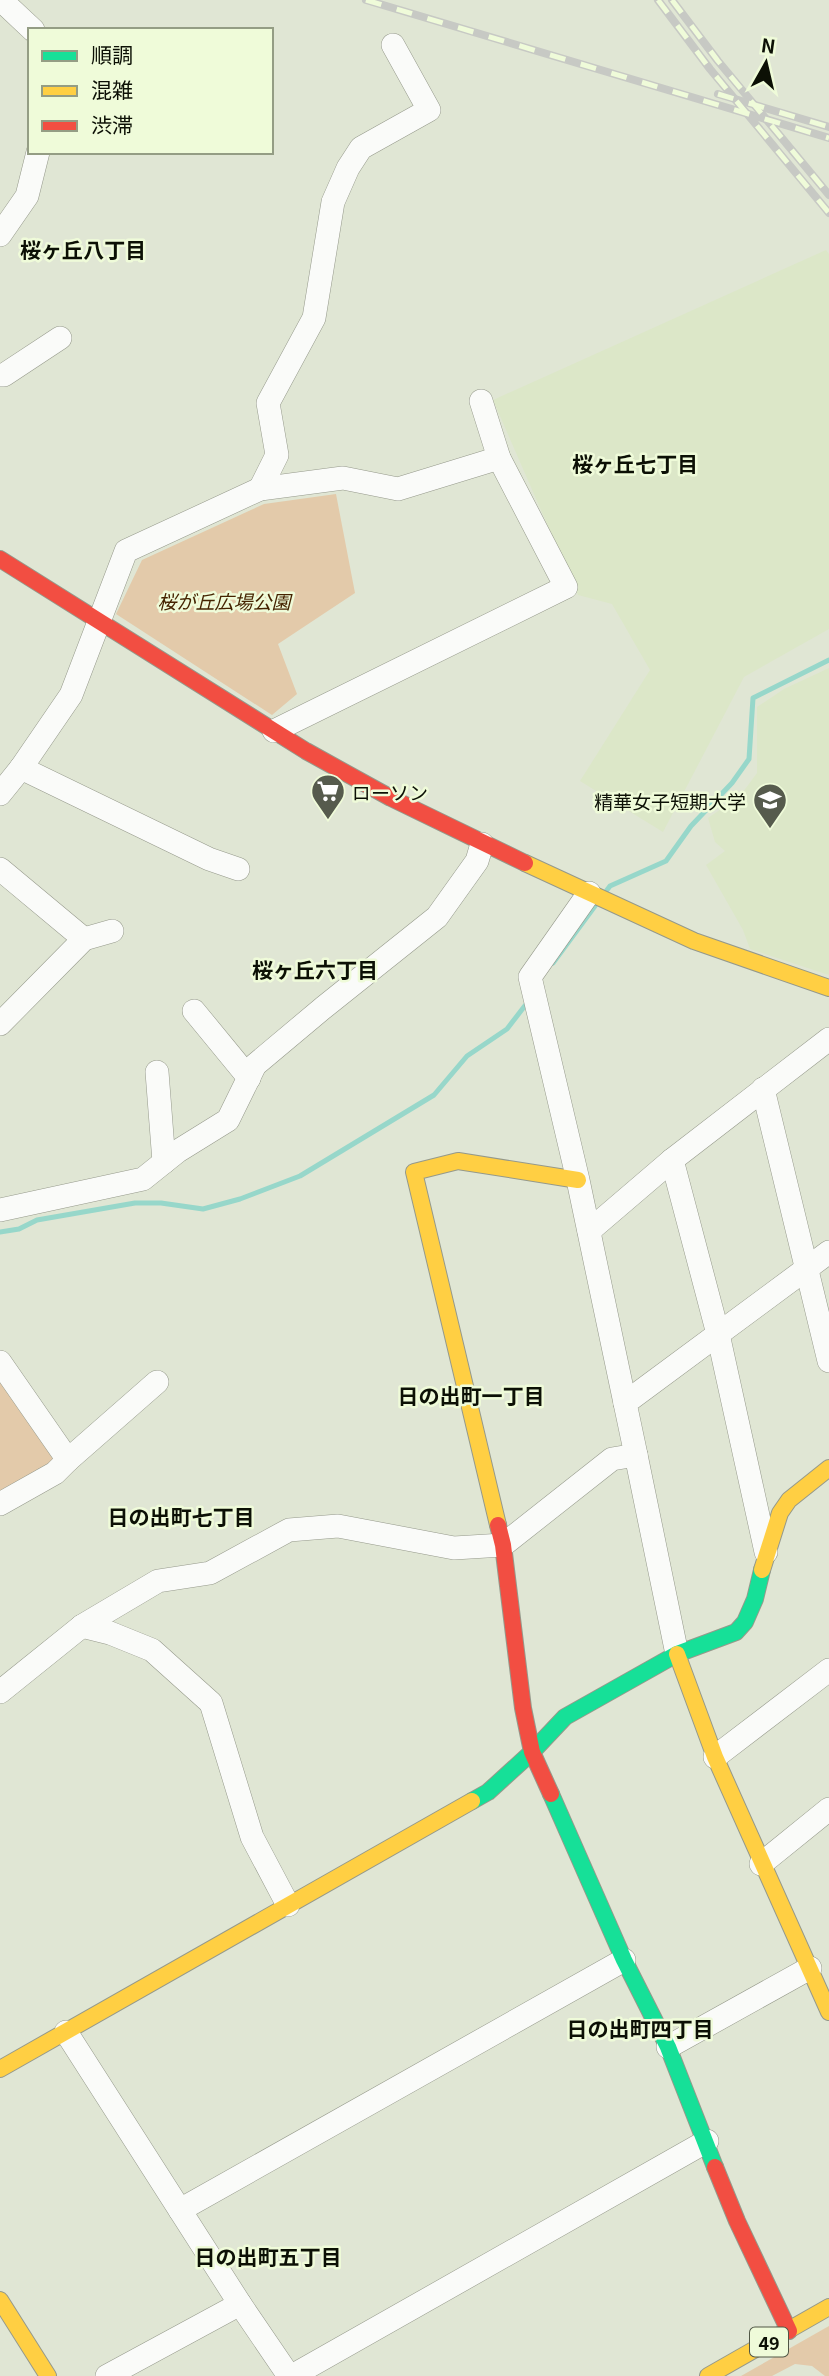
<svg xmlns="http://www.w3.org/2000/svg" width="829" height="2376" font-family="Georgia,'Noto Sans JP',serif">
<rect width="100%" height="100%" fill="#e0e6d4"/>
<g fill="#dce7c8">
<path d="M826 250 829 254V629L744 677 663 832 580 781 650 670 612 604 578 595 493 400Z"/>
<path d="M829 668V975L750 949 743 930 706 865 725 851 715 842 708 818 740 796 757 773V707L784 689Z"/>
</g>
<g fill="#e3caaa">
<path d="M336 494 355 593 278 644 297 694 272 715 116 614 142 560 264 504Z"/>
<path d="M0 1374 58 1455 55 1471 0 1500Z"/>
<path d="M829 2326V2376H825L812 2366 795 2364 772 2376H741Z"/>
</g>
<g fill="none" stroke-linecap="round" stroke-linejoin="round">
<g stroke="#97d7ca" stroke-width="5">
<path d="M607 890 610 886 666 861 691 826 732 783 749 759 753 698 829 660"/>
<path d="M553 963 595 906"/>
<path d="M0 1232 19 1229 37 1220 135 1203H161L203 1209 240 1199 300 1176 434 1095 467 1056 507 1029 527 1003"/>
</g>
<g stroke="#95998b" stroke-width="24">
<g id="street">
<path d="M1 0 33 30"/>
<path d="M0 235 27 196 38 152"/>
<path d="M0 375H4L60 338"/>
<path d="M260 489 277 455 268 403 314 318 333 202 348 168 361 148 429 110 393 45"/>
<path d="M274 731 566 587 499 458 481 401"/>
<path d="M0 794 21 768"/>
<path d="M0 869 84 939"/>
<path d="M238 869 209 859 21 768 71 695 126 551 260 489 343 478 398 489 499 458"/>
<path d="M589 893 530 977 578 1180 625 1403"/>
<path d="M194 1011 249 1078"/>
<path d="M0 1024 84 939 112 931"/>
<path d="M157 1072 164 1162"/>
<path d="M763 1089 829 1361"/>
<path d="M672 1160 718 1334 766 1552"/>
<path d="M0 1210 143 1179 178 1151 228 1120 255 1065 323 1008 437 917 477 861 482 844"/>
<path d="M589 1231 672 1160 829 1039"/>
<path d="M0 1362 68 1460 55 1473 0 1504"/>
<path d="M636 1455 677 1654"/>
<path d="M68 1460 157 1382"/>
<path d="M82 1626 110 1633 152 1650 211 1703 252 1837 288 1905"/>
<path d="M0 1692 82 1626 158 1581 210 1573 289 1530 338 1526 454 1548 503 1545 612 1459 636 1455 625 1403 829 1252"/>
<path d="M715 1757 829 1670"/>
<path d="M761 1864 829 1809"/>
<path d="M66 2032 240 2304 289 2376"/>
<path d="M668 2047 810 1968"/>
<path d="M180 2210 624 1960"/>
<path d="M107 2376 240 2304"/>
<path d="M292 2376 707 2141"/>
</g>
</g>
<g stroke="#95998b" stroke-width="18">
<g id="fast">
<path d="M551 1794 624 1960 668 2047 715 2167"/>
<path d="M472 1801 488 1792 532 1752 565 1717 677 1654 736 1632 745 1622 755 1599 762 1570"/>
</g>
</g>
<g stroke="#95998b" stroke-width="18">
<g id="slow">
<path d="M525 863 694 941 829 988"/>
<path d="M498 1525 414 1172 458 1161 578 1180"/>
<path d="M762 1570 780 1513 789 1500 829 1468"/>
<path d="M677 1654 715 1757 829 2012"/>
<path d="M0 2069 472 1801"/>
<path d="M0 2300 48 2376"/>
<path d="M708 2376 829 2307"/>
</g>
</g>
<g stroke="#95998b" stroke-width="18">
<g id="jam">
<path d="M0 559 306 751 391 798 525 863"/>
<path d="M498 1525 503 1545 523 1708 532 1752 551 1794"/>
<path d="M715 2167 737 2221 789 2331"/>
</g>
</g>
<use href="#street" stroke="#fafbf9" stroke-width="23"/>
<use href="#fast" stroke="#16e098" stroke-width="16"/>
<use href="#slow" stroke="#ffcf43" stroke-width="16"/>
<use href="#jam" stroke="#f24e42" stroke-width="16"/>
<g stroke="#c7c9c4" stroke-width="8">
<g id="rail">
<path d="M366 0 829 138"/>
<path d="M658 0 710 69 829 213"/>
<path d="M672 0 718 61 829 195"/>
<path d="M718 94 829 127"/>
</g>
</g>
<use href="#rail" stroke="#effbd9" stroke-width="5" stroke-dasharray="16" stroke-linecap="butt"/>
</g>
<defs>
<g id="supermarket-pin" transform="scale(1.75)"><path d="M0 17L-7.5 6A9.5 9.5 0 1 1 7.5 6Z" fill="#565b4d" stroke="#effbd9"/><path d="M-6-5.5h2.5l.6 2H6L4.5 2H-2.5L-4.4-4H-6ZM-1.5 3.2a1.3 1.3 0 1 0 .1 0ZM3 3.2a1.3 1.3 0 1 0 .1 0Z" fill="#fff"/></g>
<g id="university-pin" transform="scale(1.75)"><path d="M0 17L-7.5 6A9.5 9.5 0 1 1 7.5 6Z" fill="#565b4d" stroke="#effbd9"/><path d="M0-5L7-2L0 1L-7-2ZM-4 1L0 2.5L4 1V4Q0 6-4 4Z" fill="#fff"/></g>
</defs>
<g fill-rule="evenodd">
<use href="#supermarket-pin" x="328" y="791"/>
<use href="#university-pin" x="770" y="800"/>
</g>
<g text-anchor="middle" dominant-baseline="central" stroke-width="5" stroke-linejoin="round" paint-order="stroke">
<rect fill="#effbd9" stroke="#505645" stroke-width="2" x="750" y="2327.5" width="38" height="29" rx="5"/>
<g font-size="18" font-weight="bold" fill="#0c1005">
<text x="769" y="2342">49</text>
</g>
<g font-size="19" font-style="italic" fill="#452300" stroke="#effbd9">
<text x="224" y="600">桜が丘広場公園</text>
</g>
<g font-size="19" fill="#0c1005" stroke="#effbd9" text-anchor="start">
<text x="352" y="791">ローソン</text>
<text x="746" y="800" text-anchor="end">精華女子短期大学</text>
</g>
<g font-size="21" font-weight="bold" fill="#0c1005" stroke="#effbd9">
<text x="83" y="249">桜ヶ丘八丁目</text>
<text x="635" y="463">桜ヶ丘七丁目</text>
<text x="315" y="969">桜ヶ丘六丁目</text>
<text x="471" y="1395">日の出町一丁目</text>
<text x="181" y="1516">日の出町七丁目</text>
<text x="640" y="2028">日の出町四丁目</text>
<text x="268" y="2256">日の出町五丁目</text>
</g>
</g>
<rect x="28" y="28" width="245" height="126" fill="#effbd9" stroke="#949d84" stroke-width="2"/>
<rect x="42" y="51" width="35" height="10" fill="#16e098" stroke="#949d84" stroke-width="2"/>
<text x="91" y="63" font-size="21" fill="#0c1005">順調</text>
<rect x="42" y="86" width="35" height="10" fill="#ffcf43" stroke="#949d84" stroke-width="2"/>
<text x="91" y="98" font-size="21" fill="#0c1005">混雑</text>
<rect x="42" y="121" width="35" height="10" fill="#f24e42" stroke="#949d84" stroke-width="2"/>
<text x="91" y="133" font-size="21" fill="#0c1005">渋滞</text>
<g transform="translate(766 63) rotate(8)" stroke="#effbd9" stroke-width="5" paint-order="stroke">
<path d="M0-5L12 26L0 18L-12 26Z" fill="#0c1005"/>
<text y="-10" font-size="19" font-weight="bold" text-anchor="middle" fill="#0c1005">N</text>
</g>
</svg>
